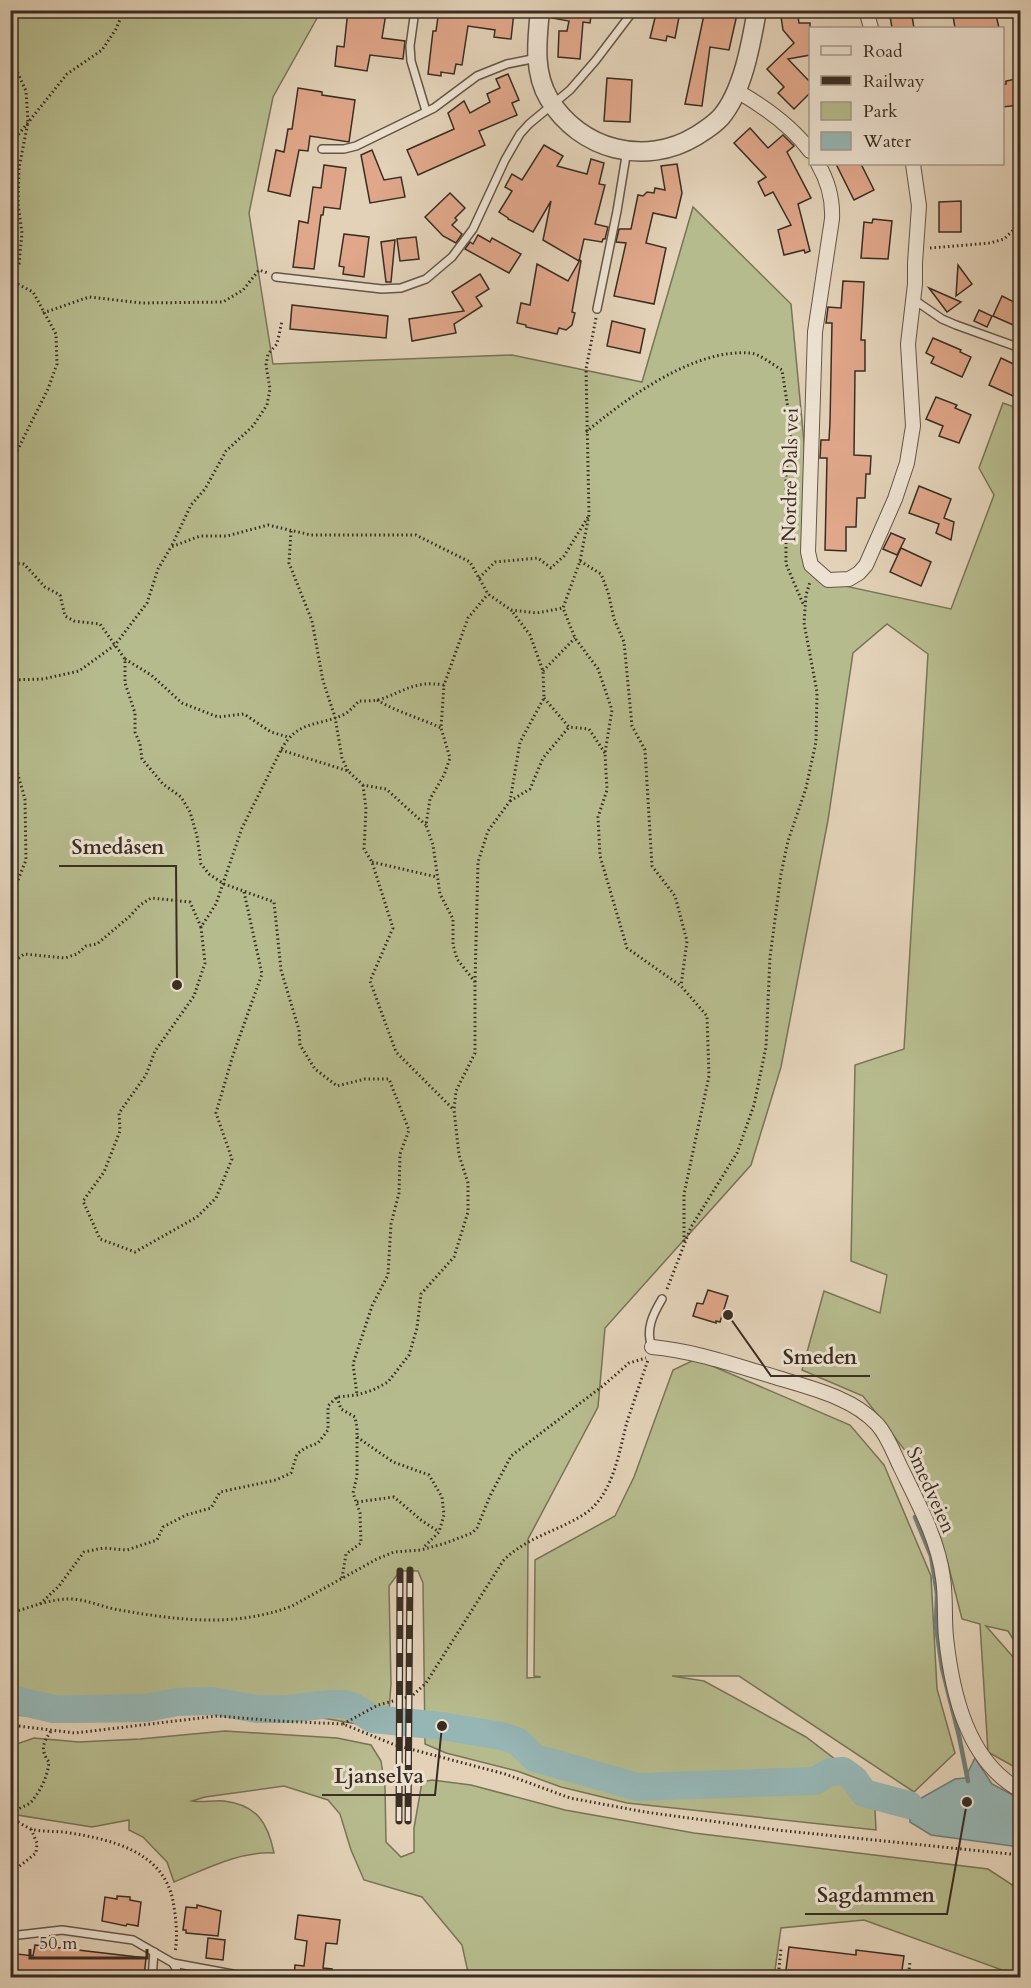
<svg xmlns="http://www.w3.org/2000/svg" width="1031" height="1988" font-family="Cardo,serif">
<rect width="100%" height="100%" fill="#e3d2b8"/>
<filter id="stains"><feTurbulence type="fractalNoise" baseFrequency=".00333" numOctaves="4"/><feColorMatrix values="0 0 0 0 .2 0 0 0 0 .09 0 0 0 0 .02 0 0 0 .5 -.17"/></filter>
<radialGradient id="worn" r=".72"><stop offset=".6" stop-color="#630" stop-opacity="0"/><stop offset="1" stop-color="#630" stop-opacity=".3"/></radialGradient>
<g fill="#b6bb8d" stroke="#787458" stroke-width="1.5">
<path d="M11 11H321L273 97 249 213 273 364 512 355 642 382 693 207 791 304 817 580 951 609 994 495 979 468 1003 403 1020 409V1650L1008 1631 986 1626 1020 1665V1770L988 1752 980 1624 962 1619 948 1564 917 1466 863 1396 802 1370 824 1291 880 1313 887 1275 851 1261 855 1065 904 1049 928 654 887 624 853 653 828 820 781 1067 751 1165 605 1328 598 1407 528 1539 527 1678 541 1677 534 1676 535 1560 615 1516 634 1477 673 1370 696 1359 850 1425 884 1465 931 1576 937 1689 955 1753 914 1792 739 1676H672L704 1681 806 1737 874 1789 876 1830 627 1803 561 1787 517 1771 446 1753 425 1744 423 1583 418 1571H400L389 1586 391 1684 388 1725 375 1727 305 1715 253 1711H185L85 1720 15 1715 11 1708Z"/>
<path d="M225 1731 337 1738 371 1745 381 1761 385 1787 386 1842 401 1857 414 1852V1828L422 1782 432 1780 471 1785 565 1810 694 1833 988 1869 1014 1886 1020 1898V1977H1007L1005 1971 864 1920 781 1928 774 1977H700L590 1973 579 1978 469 1977 462 1945 422 1897 364 1880 351 1850 340 1814 328 1800 284 1786 205 1797 192 1801C201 1803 213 1800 224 1801 257 1805 268 1823 274 1853 239 1851 206 1869 174 1882L167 1862 143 1837 129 1830V1820L92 1827 11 1814V1746L34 1738 79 1742 140 1739Z"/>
</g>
<path fill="#96b6b5" stroke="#717f7b" stroke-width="1.5" d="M975 1758 992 1784 1020 1799V1847L931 1835 910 1822 909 1805 955 1779 965 1778Z"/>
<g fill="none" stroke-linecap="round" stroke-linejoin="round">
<path stroke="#717f7b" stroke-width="4.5" d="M915 1517 931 1556 937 1594 936 1626 942 1668 959 1736 968 1781"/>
<path stroke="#96b6b5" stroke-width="28" d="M10 1699 54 1709H74L146 1708 177 1702 212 1701 257 1709H288L330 1704H343L352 1706 373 1719 442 1726 501 1736 517 1741 535 1758 638 1787 815 1781 830 1772 843 1771 854 1779 864 1793 909 1805"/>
</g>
<g fill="#e0a78a" stroke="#392d23" stroke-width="1.5">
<path d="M348 10 386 13 382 38 405 41 403 59 370 55 367 71 335 66 337 46 344 47Z"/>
<path d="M439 10H512L514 12 511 39 494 37 495 30 468 26 462 65 456 64 454 74 441 72V76L428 74 433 31H436Z"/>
<path d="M553 10H592L590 23 583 22 580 59 558 57 559 31H567L569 21 552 18Z"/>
<path d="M657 10 680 12 675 38 667 36 666 41 650 38Z"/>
<path d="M705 10H738L729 50 710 47 702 106 685 104Z"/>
<path d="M780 10H797L799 23H810V55L788 59 810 82V93L794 109 778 93 784 87 767 69 794 43 783 30Z"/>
<path d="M889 10H911L914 28H892Z"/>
<path d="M955 10H995L999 28H955L953 16 956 15Z"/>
<path d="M508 74 519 100 512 103 517 115 479 131 485 145 418 175 407 150 454 129 448 113 464 101 470 113 490 102 487 94 500 88 496 79Z"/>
<path d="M607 78 632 80 630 122 604 121Z"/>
<path d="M1020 78V105L1002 107V85L1006 84V81Z"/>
<path d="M298 88 322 92V95L355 100 349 142 310 136 308 151 299 150 290 196 268 191 276 150 284 152 288 129H292Z"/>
<path d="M750 128 768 148 783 135 794 146 787 152 811 198 798 204 810 251 805 253 804 250 784 255 778 230 791 225 773 192 765 196 758 182 766 177 734 143Z"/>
<path d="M544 145 563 156 557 166 587 174 591 159 604 163 599 184 605 185 595 224 608 227 605 239H603L602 242 584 239 579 261 543 240 551 201 533 232 508 219V218L499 212 512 191 505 187 512 174 522 180Z"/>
<path d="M372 150 384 180 401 177 405 197 370 203 361 155Z"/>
<path d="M677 164 682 193 676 218 653 213 646 243 666 248 654 304 614 296 626 243 616 242 619 229H631L638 195 643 196 647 192 654 193 655 188 665 190 661 166Z"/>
<path d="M836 164H861L874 190 854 200Z"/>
<path d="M324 165 346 168 340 209 324 207 323 215H321L314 269 293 267 299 221 308 223 313 187 321 188Z"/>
<path d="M450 193 465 208 455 218 457 220 452 225 462 234 456 243 443 236 425 217Z"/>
<path d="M961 201V232H939V202Z"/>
<path d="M873 219 892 221 888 259 861 258 864 222 872 223Z"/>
<path d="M344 234 369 237 364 277 343 274 344 267 339 266Z"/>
<path d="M478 235 490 242 492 238 521 254 509 273 465 249 470 242 473 244Z"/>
<path d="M416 237 419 259 400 261 397 239Z"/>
<path d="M395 240 391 282H386L381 242Z"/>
<path d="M580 260 581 261 572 312 575 313 572 325 566 330 559 328 557 334 526 327V325L517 323 521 303 530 305 537 264 568 281Z"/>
<path d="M958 265 972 284 956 296Z"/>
<path d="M480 274 489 289 476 297 482 306 454 324 456 333 412 341 409 319 464 311 452 292Z"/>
<path d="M843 281 864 282 861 340H865V371H855L854 455 871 456 870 474H866L865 498H857L856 527H846V551L825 550 827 458H820L821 440H829L830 422 832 323H826L828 307 841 308Z"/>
<path d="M929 288 961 302 947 312Z"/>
<path d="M1002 296 1020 305V328L993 316Z"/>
<path d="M292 305 388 316 386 338 290 329Z"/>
<path d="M979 310 992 316 987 327 974 321Z"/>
<path d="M612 321 645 329 640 353 607 346Z"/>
<path d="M933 338 961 350 960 352 971 357 962 377 931 363 934 357 926 353Z"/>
<path d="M1001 358 1020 367V399L989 385Z"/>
<path d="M936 397 957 405 955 408 971 415 959 443 939 436 943 426 926 419Z"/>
<path d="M919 486 951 499 944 518 954 522 951 540 936 533 939 524 909 513Z"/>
<path d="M891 533 905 539 897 555 883 549Z"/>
<path d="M901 548 931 562 921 586 890 572Z"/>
<path d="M708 1290 728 1296 720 1322 716 1321V1323L693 1316 697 1303 703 1304Z"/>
<path d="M117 1896 130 1897V1900L141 1902 138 1926 127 1924 126 1926 102 1921 105 1897 117 1899Z"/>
<path d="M197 1905 221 1911 218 1936 186 1933V1930H183L186 1907 197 1908Z"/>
<path d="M298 1915 340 1920 337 1944 326 1943 323 1968 332 1969 331 1977H294L295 1965 304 1966 307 1941 295 1939Z"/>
<path d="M208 1938 225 1940 223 1960 206 1958Z"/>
<path d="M35 1945 146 1958 144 1977H10V1953L33 1956Z"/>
<path d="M789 1947 856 1955V1950L904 1956 901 1977H785Z"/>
</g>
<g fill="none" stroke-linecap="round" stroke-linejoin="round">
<g stroke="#645648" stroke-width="10">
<g id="service">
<path d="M415 10 410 46 411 61 426 111"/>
<path d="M322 149H344L356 146 434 108 477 76 507 64 537 58"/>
<path d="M276 277 382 289 401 288 426 279 452 257 473 229 505 160 520 134 529 124 570 90 596 60 634 10"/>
<path d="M913 299 942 319 956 325 1020 348"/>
<path d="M597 309 617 211 627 150"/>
<path d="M652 1347C645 1330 653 1314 662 1299"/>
<path d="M10 1936 62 1930 133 1940 173 1963 254 1978"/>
<path d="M173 1963 181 1978"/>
<path d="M152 1978 154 1952"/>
</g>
</g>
<g stroke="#645648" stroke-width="16">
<g id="minor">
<path d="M866 10 871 28"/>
<path d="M737 91C763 106 792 126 810 151"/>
<path d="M818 164C828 181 833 199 832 219L815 332 808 552 811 565 828 580 849 579 859 573 866 565 895 499 907 463 913 426 908 344 915 284V263L919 206 913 164"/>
<path d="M652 1347C695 1351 734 1365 775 1377 810 1388 852 1397 877 1424 888 1436 894 1454 901 1468 918 1503 938 1539 943 1578 946 1597 944 1617 946 1637 952 1693 967 1761 1020 1790"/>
</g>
</g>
<g stroke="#645648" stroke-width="21">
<path id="tertiary" d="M540 10C537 41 533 72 549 99 580 150 645 167 696 136 704 131 714 125 721 117 743 91 751 44 757 10"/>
</g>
<g stroke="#392d23" stroke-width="3" stroke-dasharray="1.5 3" stroke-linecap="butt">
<path d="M10 56 26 91 28 122 19 168 18 204 22 233 19 264 10 276"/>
<path d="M10 145 67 74 102 50 116 29 124 10"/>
<path d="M930 248 990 243 1004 239 1020 224"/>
<path d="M10 280 33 292 56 334 57 364 48 389 10 465"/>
<path d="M43 313 89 297 142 303 223 302 243 290 259 270 268 273"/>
<path d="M596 318 586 369 589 515 580 561 563 608 575 638 598 669 612 710 605 753 607 790 598 817 600 856 627 948 681 986 707 1016 709 1076 684 1194V1242"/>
<path d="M586 432C627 398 693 349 749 353 759 353 773 365 782 370L791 428 786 474V564L804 606"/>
<path d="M10 502 15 481 12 464"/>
<path d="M291 531 289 563 312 621 323 681 335 717 342 758 348 771"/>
<path d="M172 545 191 505 205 489 226 451 253 426 267 405 270 389 266 365 268 354 277 344 282 321"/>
<path d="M580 561 601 574 608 592 614 619 624 642 632 726 645 750 652 866 675 896 687 941 681 986"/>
<path d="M10 565 12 563 24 564 45 587 60 595 65 616 74 621 100 624 125 659V683L135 713V732L140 744 142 759 163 784 181 797 190 812 197 836 201 864 209 874 224 884 274 902 281 970 299 1030 300 1045 315 1069 337 1086 365 1079H389L409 1130 400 1154 399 1193 391 1224 388 1275 372 1306 353 1364 357 1395"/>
<path d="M479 578 495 562 538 558 551 568 564 556 588 517"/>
<path d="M10 638C15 664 15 681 10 707"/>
<path d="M125 659 151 675 182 703 218 717 244 714 271 732 288 737"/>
<path d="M543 671 575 638"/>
<path d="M10 680 43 679 79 671 115 645 147 603 158 569 171 547 200 536H227L268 525 311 535H416L470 562 488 594 511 610 537 613 563 608"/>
<path d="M544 698 569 727 589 729 605 753"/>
<path d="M377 700C397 712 420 718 441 728"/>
<path d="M10 747 25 799 26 860 10 900"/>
<path d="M281 750 348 771 363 785 386 789 426 825"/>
<path d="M363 785 366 809 364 849 372 862 393 928 370 981 396 1052 454 1110"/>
<path d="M510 801 530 789 543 758 569 727"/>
<path d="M372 862 437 877"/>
<path d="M244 892 262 974 233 1055 216 1113 232 1159 216 1198 197 1217 135 1252 100 1239 83 1201 104 1172 120 1131 119 1113 146 1075 155 1051 194 996 205 963 201 927 216 904 242 828 281 750C298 719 318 727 345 714 350 711 355 705 359 701 365 701 372 701 378 700 404 692 414 680 444 685L468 618 488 594"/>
<path d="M10 960H16L24 954 65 958 77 954 86 946 97 944 130 916 140 905 151 898 190 902 201 927"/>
<path d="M475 982 478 862 488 831 510 801 520 742 544 698 543 671 530 635 511 610"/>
<path d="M667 1289 691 1227 737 1153 754 1105 766 1047 770 957 781 874 788 841 806 788 816 742 817 692 804 623 806 595 810 582"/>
<path d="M337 1397 341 1409 355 1417 357 1428V1476L353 1493 360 1513 361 1543 346 1554 342 1578"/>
<path d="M357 1437 393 1462 429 1475 442 1497 444 1515 439 1532 423 1548"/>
<path d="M357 1502 394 1497 421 1520 439 1532"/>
<path d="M40 1604 59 1586 84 1552 103 1548 127 1550 157 1540 163 1527 186 1515 211 1508 220 1492 276 1480 291 1473 297 1454 305 1448 318 1443 328 1430V1406L337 1397 357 1395 373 1390 388 1382 409 1355 417 1328 421 1294 454 1257 468 1212V1183L459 1155 454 1110 456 1091 475 1053V982L457 959 453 945V919L440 894 433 845 426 825 430 799 444 775 450 758 441 728 444 685"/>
<path d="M10 1613C29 1608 49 1599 69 1599 86 1599 102 1607 119 1610 177 1620 235 1628 292 1606L377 1559 394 1552 421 1550 446 1543 472 1533 477 1528 490 1496 511 1456 604 1385 629 1363 646 1358"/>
<path d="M343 1724 378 1705 412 1696 426 1683 503 1561C526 1537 559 1531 586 1513 614 1493 619 1451 627 1422 634 1401 641 1380 648 1360"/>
<path d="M10 1725 75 1733 217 1716 278 1721 343 1724 395 1745 505 1774 570 1798 645 1812 777 1830 1020 1855"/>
<path d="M10 1818C17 1821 24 1826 31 1829 41 1832 53 1831 64 1832 109 1839 163 1850 173 1901 176 1918 178 1936 175 1952"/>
<path d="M17 1821V1811C21 1806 28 1806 32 1801 41 1790 48 1775 49 1762 40 1750 43 1743 51 1731"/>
<path d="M16 1869 36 1853 37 1843 31 1829"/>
<path d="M778 1978 781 1949"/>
<path d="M908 1978 910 1962"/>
</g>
<use href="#service" stroke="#ede2d1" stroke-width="7"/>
<use href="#minor" stroke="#ede2d1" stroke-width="14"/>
<use href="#tertiary" stroke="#ede2d1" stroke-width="18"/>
<g stroke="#392d23" stroke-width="7">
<g id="rail">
<path d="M399 1821 400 1571"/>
<path d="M408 1821 410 1570"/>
</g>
</g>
<use href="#rail" stroke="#ede2d1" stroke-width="4.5" stroke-dasharray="14" stroke-linecap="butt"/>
</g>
<g text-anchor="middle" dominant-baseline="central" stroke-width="6" stroke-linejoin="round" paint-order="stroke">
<g font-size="20" fill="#392d23" stroke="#ede2d1">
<text transform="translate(790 475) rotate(-89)">Nordre Dals vei</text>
<text transform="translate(931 1490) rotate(66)">Smedveien</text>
</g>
</g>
<path fill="none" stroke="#392d23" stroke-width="2" d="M177 985L176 866H59M728 1315L771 1376H870M442 1726L435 1795H322M967 1802L947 1914H805"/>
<g fill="#392d23" stroke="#ede2d1" stroke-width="2">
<circle cx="177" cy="985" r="6"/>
<circle cx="728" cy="1315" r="6"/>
<circle cx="442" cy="1726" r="6"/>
<circle cx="967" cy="1802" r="6"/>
</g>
<g font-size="21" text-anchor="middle" font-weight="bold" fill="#392d23" stroke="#ede2d1" stroke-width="6" stroke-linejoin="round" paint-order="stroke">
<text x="118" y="854">Smedåsen</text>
<text x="820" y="1364">Smeden</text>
<text x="379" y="1783">Ljanselva</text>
<text x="876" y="1902">Sagdammen</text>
</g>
<rect width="1031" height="1988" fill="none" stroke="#e3d2b8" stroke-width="36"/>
<rect x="12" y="12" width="1007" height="1964" fill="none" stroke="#392d23" stroke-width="3"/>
<rect x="18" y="18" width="995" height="1952" fill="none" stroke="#392d23" stroke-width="1.5"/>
<rect x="809" y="27" width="195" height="138" fill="#ede2d1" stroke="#a59a8b" stroke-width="1.5"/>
<rect x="821" y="46" width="30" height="9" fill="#ede2d1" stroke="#a59a8b" stroke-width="1.5"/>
<text x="863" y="57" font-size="18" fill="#392d23">Road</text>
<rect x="821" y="76" width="30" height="9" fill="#392d23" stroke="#a59a8b" stroke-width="1.5"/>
<text x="863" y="87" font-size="18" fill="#392d23">Railway</text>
<rect x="821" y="102" width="30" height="18" fill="#b6bb8d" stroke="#a59a8b" stroke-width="1.5"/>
<text x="863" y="117" font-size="18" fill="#392d23">Park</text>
<rect x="821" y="132" width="30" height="18" fill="#96b6b5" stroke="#a59a8b" stroke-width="1.5"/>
<text x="863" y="147" font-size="18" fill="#392d23">Water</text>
<path d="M30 1949v9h117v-9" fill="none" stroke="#392d23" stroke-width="3"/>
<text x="39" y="1949" font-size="18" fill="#392d23" stroke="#ede2d1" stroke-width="4.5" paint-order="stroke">50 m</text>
<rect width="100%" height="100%" filter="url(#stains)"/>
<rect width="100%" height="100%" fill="url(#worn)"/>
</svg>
